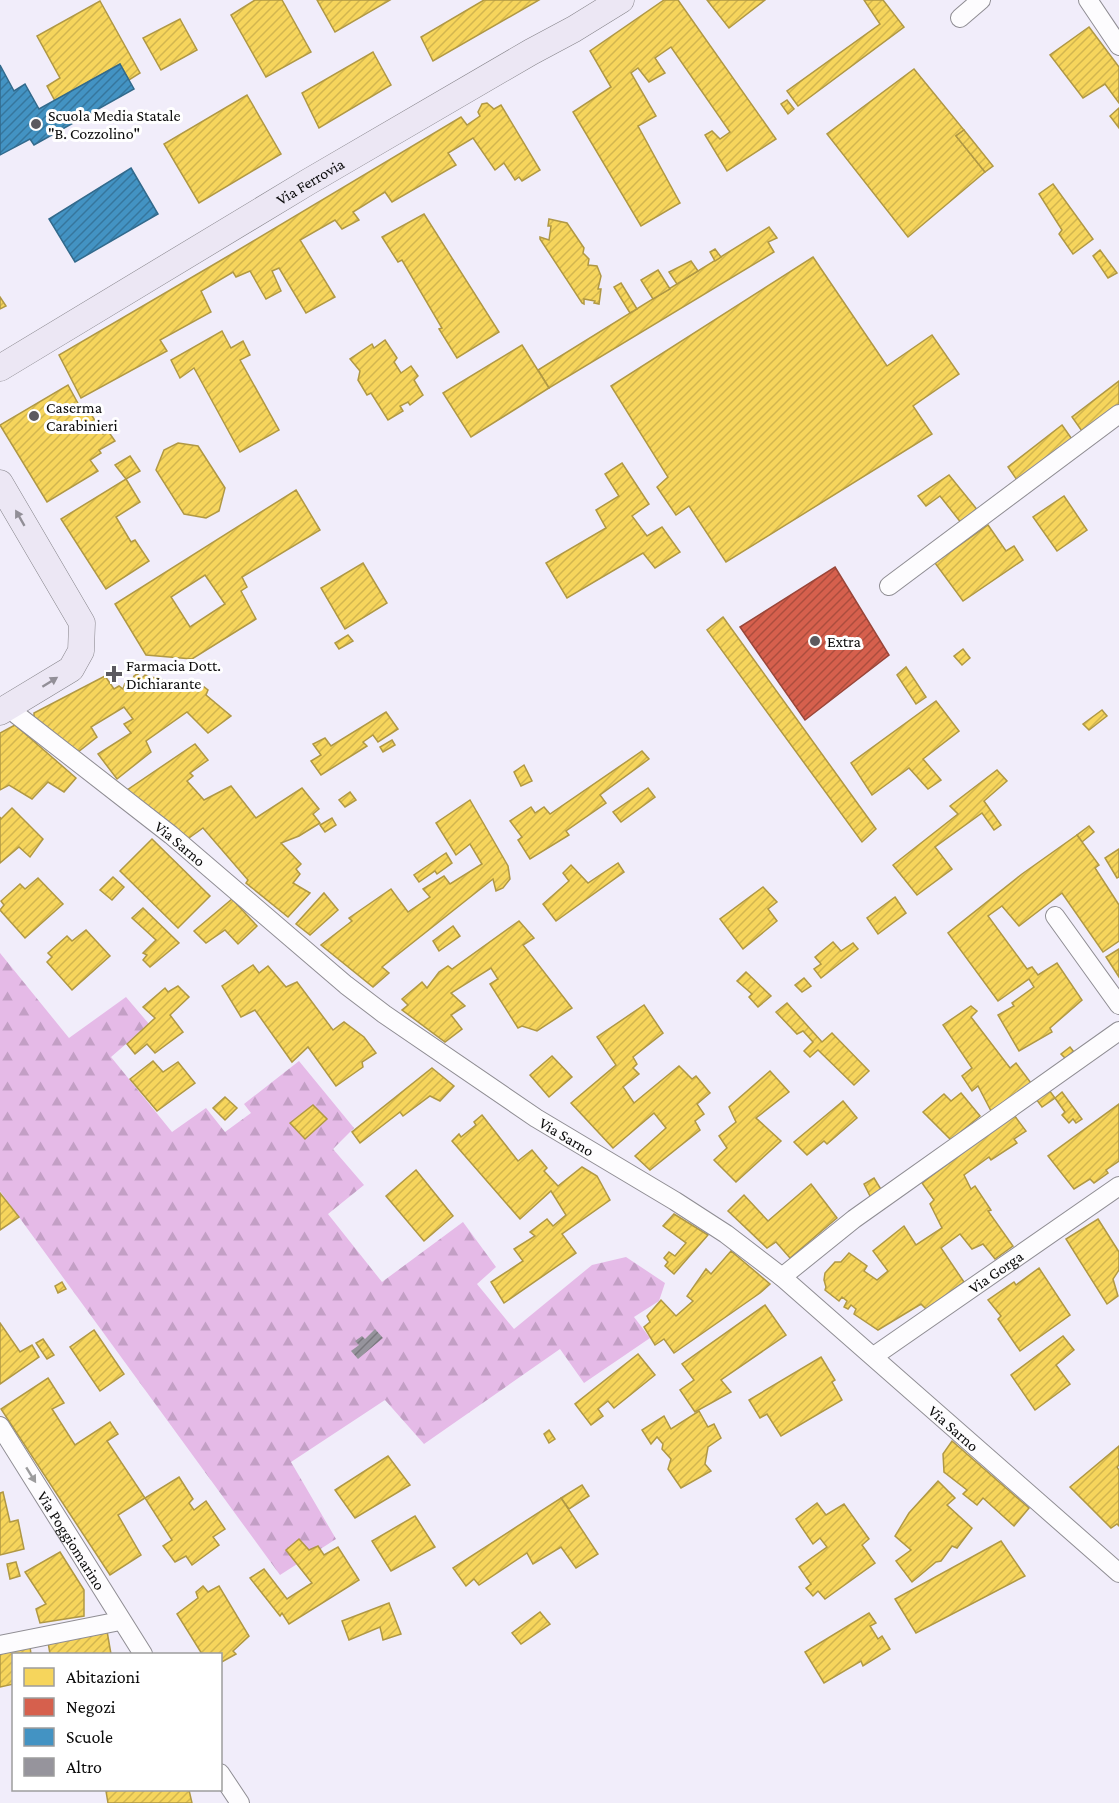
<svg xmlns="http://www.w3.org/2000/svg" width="1119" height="1803" font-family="'Crimson Pro',serif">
<defs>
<pattern id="forest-firs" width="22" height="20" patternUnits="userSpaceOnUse" patternTransform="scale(1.5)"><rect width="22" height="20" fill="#e5bae7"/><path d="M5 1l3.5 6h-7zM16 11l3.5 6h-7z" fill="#c39fc5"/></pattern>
<pattern id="homes-hatch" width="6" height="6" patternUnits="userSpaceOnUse" patternTransform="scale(1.5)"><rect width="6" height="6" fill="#f6d55c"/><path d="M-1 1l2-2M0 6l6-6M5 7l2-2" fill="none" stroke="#d2b64f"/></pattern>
<pattern id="shops-hatch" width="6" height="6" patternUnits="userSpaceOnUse" patternTransform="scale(1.5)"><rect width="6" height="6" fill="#d6604d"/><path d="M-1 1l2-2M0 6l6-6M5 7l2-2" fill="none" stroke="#ac4d3e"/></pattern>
<pattern id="schools-hatch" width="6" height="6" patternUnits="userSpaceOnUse" patternTransform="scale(1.5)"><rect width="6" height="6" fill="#4393c3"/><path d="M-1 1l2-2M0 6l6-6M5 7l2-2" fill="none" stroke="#36769d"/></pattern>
<pattern id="building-hatch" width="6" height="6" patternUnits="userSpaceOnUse" patternTransform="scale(1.5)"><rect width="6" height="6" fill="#96949c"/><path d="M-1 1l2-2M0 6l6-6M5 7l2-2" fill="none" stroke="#79777d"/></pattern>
</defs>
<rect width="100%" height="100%" fill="#f1edfa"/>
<path fill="url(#forest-firs)" d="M0 953 69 1038 126 997 149 1024 111 1057 172 1132 206 1108 225 1132 251 1113 244 1104 299 1061 354 1128 333 1149 364 1185 328 1214 382 1282 463 1222 496 1267 477 1284 514 1329 592 1265 626 1257 665 1283 659 1301 634 1317 650 1338 584 1383 560 1349 424 1444 385 1400 291 1462 336 1539 280 1575 0 1191Z"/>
<g fill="url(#homes-hatch)" stroke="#b09844" stroke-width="1.5" fill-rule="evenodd">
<path d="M255 0H282L311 52 266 77 231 15Z"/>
<path d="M317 0H390L335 32Z"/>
<path d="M484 0H539L433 61 421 37Z"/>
<path d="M664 0H678L776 139 727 171 705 135 712 131 720 139 730 132 671 47 655 58 665 73 649 82 638 68 631 73 656 116 638 126 680 203 641 226 573 112 611 87 590 51Z"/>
<path d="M707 0H765L729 28Z"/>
<path d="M864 0H883L904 27 798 106 787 91 880 24Z"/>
<path d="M100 1 140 73 129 80 120 64 55 101 47 86 60 78 37 36Z"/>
<path d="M180 19 197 50 161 70 143 38Z"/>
<path d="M1089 27 1119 67V103L1105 84 1083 98 1050 55Z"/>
<path d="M373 52 391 85 319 128 302 93Z"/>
<path d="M914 69 964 130 956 136 985 172 908 237 827 134Z"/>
<path d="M247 95 281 154 199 203 164 144Z"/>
<path d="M787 100 794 109 788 114 781 104Z"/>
<path d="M487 103 494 109 501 105 540 170 522 181 519 177 515 180 504 163 495 170 473 138 448 153 456 165 392 202 385 192 353 212 359 220 342 229 335 220 300 240 335 297 306 313 279 268 272 271 281 291 266 299 250 271 236 277 233 272 201 291 211 312 160 340 167 351 81 398 59 355 230 255 461 117 467 125 480 116 478 112 482 104Z"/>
<path d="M1119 108V128L1110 116Z"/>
<path d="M964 130 993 166 985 172 956 136Z"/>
<path d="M1053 184 1093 239 1073 254 1059 234 1062 230 1039 194Z"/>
<path d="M424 214 499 332 457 358 439 329 442 328 402 260 398 262 382 237Z"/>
<path d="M549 219 567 223 584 248 583 253 589 259 588 265 597 266 601 276 598 289H601L599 304 594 303 595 301 584 299V304L582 303 540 239V237L549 240 551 226H548Z"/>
<path d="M769 227 777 238 768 242 774 252 549 388 538 370Z"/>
<path d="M715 249 721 257 715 261 710 252Z"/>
<path d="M1100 250 1117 273 1108 278 1093 256Z"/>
<path d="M813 257 887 366 932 335 959 374 913 406 932 434 726 562 689 506 676 515 657 487 668 477 611 386Z"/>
<path d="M691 261 698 271 677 284 669 272Z"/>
<path d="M658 270 670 289 653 299 641 280Z"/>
<path d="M621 283 637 309 630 313 614 287Z"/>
<path d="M0 297 6 306 0 309Z"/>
<path d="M222 331 231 348 243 341 250 355 240 360 279 430 240 452 194 368 180 378 171 360Z"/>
<path d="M385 340 397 358 394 362 401 373 411 366 418 376 414 380 423 395 410 405 408 402 400 406 403 411 388 420 371 393 367 395 358 380 360 371 350 359 372 344 374 348Z"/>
<path d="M522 345 549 388 471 437 443 393Z"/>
<path d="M1119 381V408L1084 434 1072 417Z"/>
<path d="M68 385 80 407 85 404 103 434 108 431 115 441 99 450 101 453 90 460 98 471 47 502 0 425Z"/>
<path d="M1062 425 1074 442 1019 483 1008 467Z"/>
<path d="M178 443 198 446 225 488 219 511 206 518 184 514 156 470 164 450Z"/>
<path d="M130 456 140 471 126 479 115 465Z"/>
<path d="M622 463 649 504 632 516 647 536 662 527 680 552 655 568 643 553 567 598 546 563 606 528 596 510 619 496 605 474Z"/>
<path d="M949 475 979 512 962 524 940 496 926 506 918 496Z"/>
<path d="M126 479 140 502 116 517 131 542 135 540 149 561 106 589 61 519Z"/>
<path d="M296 490 320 530 242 577 247 587 241 591 256 619 192 659 146 655 115 604ZM205 575 225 604 190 627 171 597Z"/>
<path d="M1064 496 1087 530 1057 551 1033 517Z"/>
<path d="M988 525 1006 551 1014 546 1023 560 963 601 935 563Z"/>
<path d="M363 563 387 603 345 629 321 588Z"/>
<path d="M723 617 876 829 862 842 707 630Z"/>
<path d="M348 635 353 641 339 649 335 643Z"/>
<path d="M963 649 970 658 962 665 954 656Z"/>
<path d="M906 667 926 697 916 704 897 675Z"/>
<path d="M137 674 142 678 145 675 198 690 204 687 208 690 206 695 231 716 208 733 187 712 146 741 151 752 117 779 98 754 131 733 124 724 133 719 124 707 91 727 97 737 78 752 34 717V713L105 676 114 689 119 686 123 689 125 683 131 684 134 676Z"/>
<path d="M936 701 959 731 923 759 941 780 928 789 909 768 872 795 851 763Z"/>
<path d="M1102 710 1107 716 1089 730 1083 724Z"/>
<path d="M386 712 398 729 378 742 373 735 363 742 367 746 321 775 311 761 321 755 313 744 325 738 331 746Z"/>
<path d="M15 725 76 778 64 792 48 782 32 799 9 785 0 790V733Z"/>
<path d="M392 740 395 745 383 752 380 747Z"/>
<path d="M195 744 208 760 190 773 193 776 187 781 204 800 231 786 256 818 302 788 319 809 313 814 320 823 299 836 281 843 301 864 296 869 300 874 293 883 310 893 288 917 246 883 248 880 203 828 186 840 127 790Z"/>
<path d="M642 751 649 759 600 795 606 803 566 831 569 835 530 859 518 840 522 837 510 821 531 807 535 813 544 807 550 814Z"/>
<path d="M524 765 532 781 521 786 514 772Z"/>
<path d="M997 770 1007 781 984 801 1001 825 994 830 982 813 935 847 952 869 917 895 893 865 958 814 950 806Z"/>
<path d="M648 788 655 797 621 822 613 812Z"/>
<path d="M350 792 356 800 345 807 339 800Z"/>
<path d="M470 800 508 866 510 879 503 888 496 891 493 879 382 967 389 973 373 987 321 945 352 921 349 918 391 889 408 912 430 897 423 889 444 876 450 884 482 864 470 844 456 855 436 823Z"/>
<path d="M12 808 43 839 30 857 19 847 0 863V817L1 819Z"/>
<path d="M332 818 336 825 325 832 320 825Z"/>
<path d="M1089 826 1094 832 1082 842 1077 835Z"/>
<path d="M1077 835 1099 865 1095 868 1119 905V941L1103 952 1062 893 1019 926 1002 906 988 916 1027 969 1032 967 1038 975 1057 963 1082 1000 1050 1028 1052 1032 1019 1051 998 1015 1014 1006 1012 1003 1034 987 1029 979 998 1001 948 933 1022 874Z"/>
<path d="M152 839 210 896 178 928 120 871Z"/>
<path d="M1119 849V877L1117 878 1105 858Z"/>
<path d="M446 853 452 863 437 874 435 871 419 882 414 875Z"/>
<path d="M618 863 624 872 556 921 543 904 569 881 563 873 571 865 588 883Z"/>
<path d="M113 877 124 887 112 900 100 890Z"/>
<path d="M38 878 63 904 25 938 0 910 4 905 1 901 20 884 25 889Z"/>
<path d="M763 887 777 902 768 909 777 921 743 949 720 919Z"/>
<path d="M324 893 338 910 310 935 296 924Z"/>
<path d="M895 897 906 913 878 934 867 918Z"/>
<path d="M232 899 257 926 238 944 225 930 206 943 194 931Z"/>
<path d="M143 908 179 943 150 967 143 960 147 955 143 953 156 940 132 918Z"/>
<path d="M519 921 534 938 523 945 572 1008 537 1031 522 1026 518 1028 490 984 498 979 491 968 451 993 465 1006 451 1015 462 1029 445 1042 402 1010 408 1005 402 999 422 982 427 988 439 972 448 966 452 969Z"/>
<path d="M453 926 460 936 439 951 433 941Z"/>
<path d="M86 930 110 956 72 990 47 962 52 957 48 953 67 936 72 941Z"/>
<path d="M833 942 841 951 853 943 858 949 821 978 814 969 821 964 815 957Z"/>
<path d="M1119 949V977L1106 957Z"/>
<path d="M253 965 259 973 268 966 286 987 297 982 333 1030 344 1022 364 1037 376 1053 362 1062 363 1067 336 1086 308 1047 292 1062 255 1010 241 1017 222 986Z"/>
<path d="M746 972 771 996 758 1007 749 997 752 994 737 981Z"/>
<path d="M804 978 811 986 802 992 795 985Z"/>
<path d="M178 986 189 997 170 1015 183 1032 155 1053 147 1044 135 1054 127 1044 155 1018 143 1007 165 988 168 992Z"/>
<path d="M787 1003 822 1042 832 1033 869 1071 854 1085 818 1050 810 1057 804 1051 813 1042 803 1031 797 1034 776 1012Z"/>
<path d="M644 1005 663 1033 633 1057 637 1064 633 1068 639 1074 623 1087 634 1103 679 1066 692 1079 696 1076 710 1093 697 1104 704 1114 695 1121 700 1130 650 1170 635 1156 666 1128 654 1113 613 1148 571 1103 616 1065 597 1037Z"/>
<path d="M971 1006 977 1011 971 1017 1010 1068 1016 1063 1031 1083 991 1111 978 1086 972 1091 962 1076 972 1068 943 1025Z"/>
<path d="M1070 1047 1074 1052 1065 1058 1061 1054Z"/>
<path d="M552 1056 572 1077 549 1097 530 1075Z"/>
<path d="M153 1061 163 1072 178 1062 195 1083 157 1111 130 1079Z"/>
<path d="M432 1068 454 1086 440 1101 430 1096 403 1116 400 1112 360 1143 352 1132Z"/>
<path d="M770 1071 789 1092 756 1118 781 1141 736 1182 714 1160 727 1148 719 1136 736 1122 729 1107Z"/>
<path d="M1049 1090 1055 1098 1042 1107 1036 1099Z"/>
<path d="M1062 1092 1082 1119 1076 1123 1073 1119 1069 1123 1062 1115 1065 1112 1055 1098Z"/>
<path d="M961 1093 980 1116 951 1140 923 1112 944 1094 951 1101Z"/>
<path d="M225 1097 237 1108 225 1120 213 1108Z"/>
<path d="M843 1101 857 1118 827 1144 824 1141 807 1155 794 1142Z"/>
<path d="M1119 1104V1161L1106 1170 1108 1173 1094 1183 1090 1179 1074 1189 1048 1156Z"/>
<path d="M313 1105 327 1119 305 1139 290 1123Z"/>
<path d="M482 1115 518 1161 532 1150 547 1168 544 1171 558 1186 582 1167 597 1176 610 1200 562 1234 576 1253 504 1303 491 1282 523 1261 514 1249 535 1236 530 1232 547 1219 553 1226 566 1215 551 1191 520 1219 452 1141 459 1134 461 1137 476 1125 474 1122Z"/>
<path d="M1014 1115 1026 1131 1014 1139 1017 1143 991 1160 989 1157 964 1175 971 1189 975 1186 991 1210 988 1211 1013 1246 995 1259 983 1244 972 1249 960 1234 941 1248 964 1282 926 1309 921 1304 878 1330 854 1314 856 1309 851 1305 848 1309 844 1307 847 1301 842 1297 839 1301 825 1290 826 1287 824 1280 825 1273 835 1262H841L849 1253 867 1266 864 1271 877 1280 888 1271 873 1251 904 1226 916 1245 942 1228 930 1204 934 1200 922 1183Z"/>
<path d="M416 1170 453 1216 424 1241 386 1196Z"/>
<path d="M874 1178 882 1191 871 1198 864 1184Z"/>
<path d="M811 1184 837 1218 790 1258 776 1242 767 1248 728 1211 744 1195 768 1221Z"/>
<path d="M0 1193 19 1217 0 1230Z"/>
<path d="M674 1214 708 1235 674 1274 665 1266 668 1262 664 1258 669 1252 675 1256 686 1243 663 1226Z"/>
<path d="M1098 1219 1119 1252V1270L1113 1279 1118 1296 1107 1304 1066 1239Z"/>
<path d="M731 1251 770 1284 760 1293 674 1353 664 1339 655 1345 644 1327 650 1322 647 1316 661 1300 676 1316 693 1301 687 1296 706 1269 711 1274Z"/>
<path d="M1039 1268 1070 1315 1020 1351 998 1319 1001 1316 988 1300 1014 1282 1016 1285Z"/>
<path d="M62 1282 66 1289 58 1293 55 1286Z"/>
<path d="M765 1305 786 1335 721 1380 731 1392 695 1412 680 1390 694 1380 682 1364Z"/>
<path d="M0 1323 20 1352 32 1345 39 1357 0 1384Z"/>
<path d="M94 1330 124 1374 100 1391 70 1347Z"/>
<path d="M1063 1336 1074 1350 1056 1365 1070 1384 1035 1410 1011 1375Z"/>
<path d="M43 1339 54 1355 47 1359 36 1343Z"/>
<path d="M638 1354 655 1375 614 1408 608 1401 598 1409 603 1416 591 1425 575 1404Z"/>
<path d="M821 1357 835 1380 832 1382 842 1400 781 1436 767 1414 760 1418 749 1400Z"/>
<path d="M48 1378 64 1403 52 1409 75 1445 110 1422 118 1434 107 1441 145 1498 118 1515 141 1555 110 1575 1 1409Z"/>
<path d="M699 1411 708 1427 714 1424 721 1438 708 1447 705 1464 711 1471 681 1488 668 1469 671 1459 662 1449 663 1444 657 1437 651 1444 642 1430 664 1416 671 1429Z"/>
<path d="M549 1430 555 1439 549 1443 544 1434Z"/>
<path d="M952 1441 1029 1508 1014 1526 983 1498 977 1505 963 1494 967 1490 944 1472 943 1454Z"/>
<path d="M1119 1446V1465L1117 1467 1119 1470V1526L1117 1524 1111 1528 1070 1487Z"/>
<path d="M388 1456 410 1485 355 1518 335 1490Z"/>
<path d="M179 1477 193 1499 189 1503 194 1510 206 1501 225 1529 213 1537 219 1545 192 1565 186 1556 175 1562 163 1546 172 1540 145 1498Z"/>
<path d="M938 1481 955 1498 947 1505 972 1528 957 1548 952 1546 941 1561 936 1562 912 1582 896 1561 911 1550 895 1536 909 1513Z"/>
<path d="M582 1485 589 1496 569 1509 561 1498Z"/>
<path d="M3 1492 10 1522 18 1520 24 1549 0 1555V1493Z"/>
<path d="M561 1498 598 1554 576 1568 561 1547 533 1564 527 1553 479 1585 474 1579 466 1586 453 1568Z"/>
<path d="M817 1503 826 1515 844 1504 869 1539 862 1545 875 1563 825 1599 818 1591 813 1596 806 1588 811 1584 799 1567 827 1547 820 1538 813 1544 796 1519Z"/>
<path d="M415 1516 435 1547 391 1571 372 1541Z"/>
<path d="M299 1539 309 1550 318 1546 324 1555 338 1547 359 1580 289 1624 282 1613 280 1616 250 1578 264 1569 287 1599 312 1583 286 1550Z"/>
<path d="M1001 1541 1025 1576 916 1633 895 1599Z"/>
<path d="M60 1552 84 1590V1616L40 1623 36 1609 46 1604 25 1572Z"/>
<path d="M16 1562 20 1576 10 1579 7 1564Z"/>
<path d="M203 1586 208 1592 219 1586 249 1636 233 1651 236 1654 220 1663V1654H202L177 1614 198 1598 196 1592Z"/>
<path d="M389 1603 401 1634 383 1640 380 1627 349 1640 342 1621Z"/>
<path d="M540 1612 550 1624 521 1644 512 1633Z"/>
<path d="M869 1613 876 1623 870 1626 878 1639 882 1636 890 1649 863 1666 861 1661 824 1683 805 1652Z"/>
<path d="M107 1631 111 1654H50L48 1642Z"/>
<path d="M30 1647 31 1654H14V1684L0 1687V1652Z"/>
<path d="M112 1790H189L192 1803H108L106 1791Z"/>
</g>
<path fill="url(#shops-hatch)" stroke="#994639" stroke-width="1.5" d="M835 567 889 655 805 720 740 627Z"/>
<g fill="url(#schools-hatch)" stroke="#326a8c" stroke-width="1.5">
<path d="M120 64 134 89 34 145 30 139 0 155V65L14 91 25 84 39 109Z"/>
<path d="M131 168 158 214 75 262 49 219Z"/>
</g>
<path fill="url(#building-hatch)" d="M375 1329 383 1338 358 1359 351 1351 359 1345 355 1341 362 1336 365 1339Z"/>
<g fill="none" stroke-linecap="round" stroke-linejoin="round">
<g stroke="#8f8d93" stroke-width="20">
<g id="street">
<path d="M1088 0 1119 46"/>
<path d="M960 18 981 0"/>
<path d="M889 586 1119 414"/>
<path id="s1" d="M8 708 171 835 346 985 384 1014 536 1118 675 1201 726 1234 782 1277 1119 1573"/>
<path d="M1055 916 1119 1005"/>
<path d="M782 1277 854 1219 1119 1031"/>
<path id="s2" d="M874 1356 1119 1186"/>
<path id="s3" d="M0 1426 143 1654"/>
<path d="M0 1645 120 1621"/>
<path d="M220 1773 240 1803"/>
</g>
</g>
<g stroke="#858389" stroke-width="27">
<g id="secondary">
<path id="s4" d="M0 368 308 182 531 52 574 29 621 0"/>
<path d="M0 483 82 623 81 651 71 669 0 712"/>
</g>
</g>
<use href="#street" stroke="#fdfcfe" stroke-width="18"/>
<use href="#secondary" stroke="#ece7f4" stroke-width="26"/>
</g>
<defs><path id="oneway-solid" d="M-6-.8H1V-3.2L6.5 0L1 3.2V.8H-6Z" transform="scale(1.5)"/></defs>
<g fill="#928f97">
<use href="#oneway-solid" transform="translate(20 518) rotate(-120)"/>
<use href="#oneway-solid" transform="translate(50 682) rotate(-32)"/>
</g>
<use fill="#9c9c9d" href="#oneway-solid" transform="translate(31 1475) rotate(58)"/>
<g fill="#5c5a5f" stroke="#fff" stroke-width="2">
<circle cx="36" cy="124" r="6"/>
<circle cx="34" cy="416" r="6"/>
<circle cx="815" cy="641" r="6"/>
<path d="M111 665h6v6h6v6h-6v6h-6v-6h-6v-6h6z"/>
</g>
<g text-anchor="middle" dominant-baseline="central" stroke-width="6" stroke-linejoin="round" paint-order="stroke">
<g font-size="16" fill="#0b0b0b" stroke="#fff" text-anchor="start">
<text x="48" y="115">Scuola Media Statale<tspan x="48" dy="18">"B. Cozzolino"</tspan></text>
<text x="46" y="407">Caserma<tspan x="46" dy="18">Carabinieri</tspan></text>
<text x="827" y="641">Extra</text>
<text x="126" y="665">Farmacia Dott.<tspan x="126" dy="18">Dichiarante</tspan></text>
</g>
<g font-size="16" fill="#0b0b0b" stroke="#fff">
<text stroke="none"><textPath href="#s4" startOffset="362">Via Ferrovia</textPath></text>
<text stroke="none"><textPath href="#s1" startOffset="219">Via Sarno</textPath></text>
<text stroke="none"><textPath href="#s1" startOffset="705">Via Sarno</textPath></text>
<text stroke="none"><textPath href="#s2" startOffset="148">Via Gorga</textPath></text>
<text stroke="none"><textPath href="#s1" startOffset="1191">Via Sarno</textPath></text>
<text stroke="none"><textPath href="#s3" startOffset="135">Via Poggiomarino</textPath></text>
</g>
</g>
<rect x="12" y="1653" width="210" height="138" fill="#ffffff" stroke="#9d9d9d" stroke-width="1.5"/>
<rect x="24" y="1668" width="30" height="18" fill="#f6d55c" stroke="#9d9d9d" stroke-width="1.5"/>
<text x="66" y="1683" font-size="18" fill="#0b0b0b">Abitazioni</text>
<rect x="24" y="1698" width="30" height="18" fill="#d6604d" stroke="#9d9d9d" stroke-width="1.5"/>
<text x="66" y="1713" font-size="18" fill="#0b0b0b">Negozi</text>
<rect x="24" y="1728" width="30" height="18" fill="#4393c3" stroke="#9d9d9d" stroke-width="1.5"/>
<text x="66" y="1743" font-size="18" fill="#0b0b0b">Scuole</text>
<rect x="24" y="1758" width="30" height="18" fill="#96949c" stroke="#9d9d9d" stroke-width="1.5"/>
<text x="66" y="1773" font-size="18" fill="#0b0b0b">Altro</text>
</svg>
